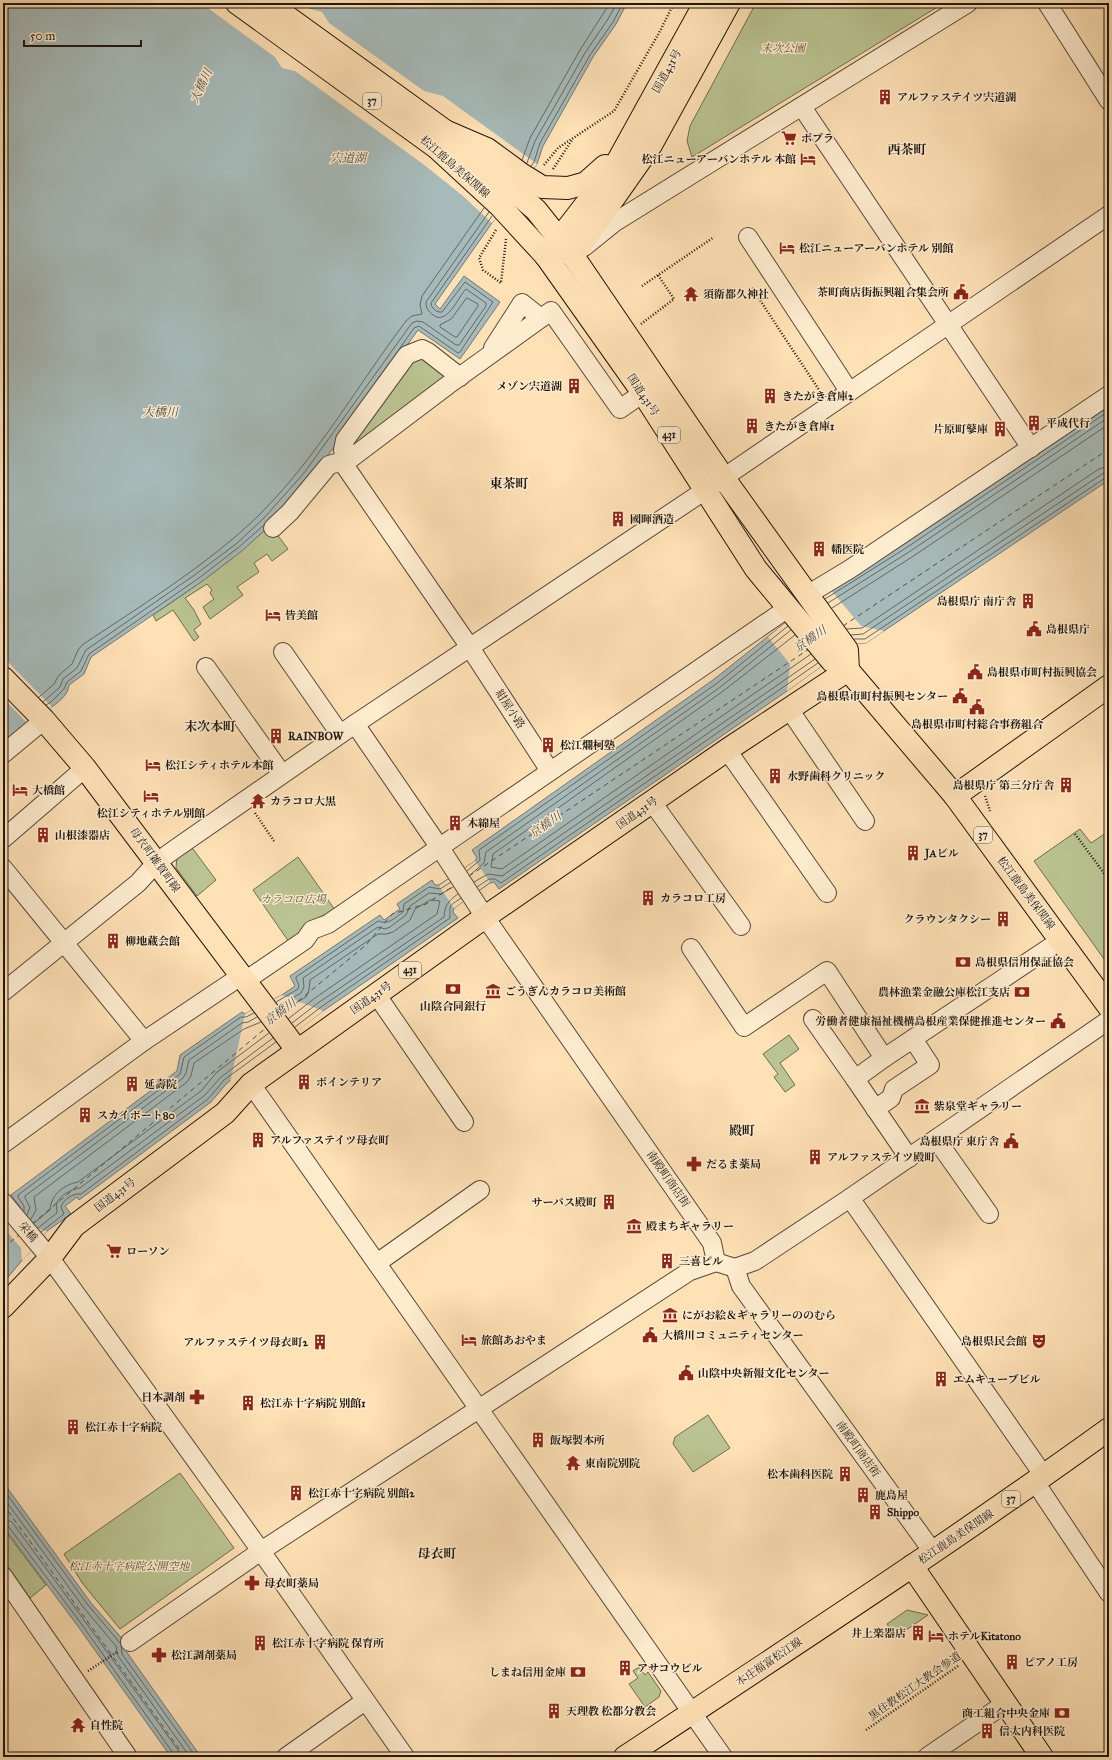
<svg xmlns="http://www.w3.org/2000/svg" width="1112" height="1760" font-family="'IM FELL Great Primer','Noto Serif JP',serif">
<rect width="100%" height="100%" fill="#fee1b5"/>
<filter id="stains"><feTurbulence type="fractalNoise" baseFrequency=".005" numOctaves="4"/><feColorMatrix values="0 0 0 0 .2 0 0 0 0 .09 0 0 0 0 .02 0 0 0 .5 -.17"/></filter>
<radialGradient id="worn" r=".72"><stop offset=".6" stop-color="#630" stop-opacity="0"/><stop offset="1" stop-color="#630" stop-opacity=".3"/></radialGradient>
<g fill="#bac492" stroke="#6c6d50">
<path d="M756 3H944L692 157 687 141 690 126Z"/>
<path d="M423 355 448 374 356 449 350 445 411 360Z"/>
<path d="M270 525 288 549 272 561 267 554 254 563 259 572 237 587 243 595 210 619 203 607 214 599 210 593 212 590 207 584 185 598 194 610 201 624 194 630 199 637 194 641 173 610 156 621 153 615C193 588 234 560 270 525Z"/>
<path d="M1080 829 1091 843 1109 831V966L1034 861Z"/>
<path d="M190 845 216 880 197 896 176 868 177 855Z"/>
<path d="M298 857 335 910C327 915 316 917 310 923 301 930 299 935 289 942L253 890Z"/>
<path d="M789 1035 799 1049 780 1063 795 1085 785 1092 774 1077 778 1074 763 1054Z"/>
<path d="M708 1415 730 1448 693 1472 673 1444 675 1437Z"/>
<path d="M180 1473 234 1548 120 1629 83 1584 64 1554Z"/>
<path d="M3 1528 46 1585 30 1598 3 1560Z"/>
<path d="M907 1610 928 1615 896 1637 887 1624Z"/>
<path d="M639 1667 645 1675 648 1672 661 1691 659 1697 645 1707 629 1684 638 1678 633 1671Z"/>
</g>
<g fill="#a6bab9" stroke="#707875">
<path d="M3 3H627L616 24 593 57 543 146 537 164 492 223 435 304 440 309 464 276 500 302 460 359 418 330 311 479 270 525 242 551 201 582 91 657 84 674 69 685C68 702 38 714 26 723 18 730 11 737 3 744Z"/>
<path d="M1109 406V480L866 643 852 644 787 691 499 889 494 882 490 883 454 908 453 912 458 918 323 1011 227 1083 211 1102 79 1200 77 1197 65 1206 71 1214 47 1231 3 1283V1223L21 1208 11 1195 177 1071 180 1055 242 1012 245 1014 282 995 295 986 290 976 380 915 384 920 400 909 397 904 432 880 435 885H439L475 861 477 858 472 850 713 680 805 607 904 544Z"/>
<path d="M3 1482 91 1603 125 1642 126 1651 201 1757H171L77 1625 3 1526Z"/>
</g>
<g fill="#fee1b5">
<path d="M201 3H302L310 9 322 12 329 23 424 91 443 96 537 164 492 223 463 196 423 164 295 71 282 68 275 57Z"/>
<path d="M831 590 861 626 884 631 866 643 852 644 787 691 790 664 768 637 805 607Z"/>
<path d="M3 657 52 707 27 723 3 698Z"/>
<path d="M475 861 490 882 454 908 439 886Z"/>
<path d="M282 995 323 1011 230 1083 245 1014Z"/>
<path d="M21 1208 39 1229 47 1231 22 1261 21 1248 3 1227V1223Z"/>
</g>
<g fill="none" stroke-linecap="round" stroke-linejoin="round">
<g stroke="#626864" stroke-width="1">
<path d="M522 160 530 138 580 50 610 3"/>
<path d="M527 163 535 141 585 53 608 19 617 3"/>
<path d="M531 166 534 162 540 143 590 55 613 22 623 3"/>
<path d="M467 298 478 304V306L457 337H455L440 327V325L451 319Z"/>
<path d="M400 348 414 328 419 326 458 353 460 352 493 302 465 282 442 312C437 313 431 308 431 303L492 216"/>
<path d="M825 599 906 548 1109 411"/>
<path d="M828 603 909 552 1109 417"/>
<path d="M832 608 912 557 1109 424"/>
<path d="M847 629 862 628 1099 469 1109 466"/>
<path d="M795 635 722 692 493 854 491 867 502 869 811 654"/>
<path d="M851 635 863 634 1102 474 1109 472"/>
<path d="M854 639H865L1105 478 1109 477"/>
<path d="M39 697 54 684 59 675 72 664 78 650 82 645C139 607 209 564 258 516 316 459 357 386 406 321L412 316 422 314 420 305 422 296 484 208"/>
<path d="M43 702 60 687 63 679 77 668 86 650 196 574 236 544 263 519 304 473 412 323 417 321 423 322 456 345H459L486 306V303L466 289C458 297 447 326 433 315 428 311 426 308 426 302L489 212"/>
<path d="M46 705 51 702 64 689 67 682 81 671 89 654 199 578 239 547 263 526"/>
<path d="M467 871 480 860 479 850 716 684 788 626"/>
<path d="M470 875 484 863 486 852 719 688 791 630"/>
<path d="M474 882 488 874 502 876 815 659"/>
<path d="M477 887 489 879H495L501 883 818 663"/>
<path d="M276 1002 298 989 299 985 296 979V977L378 921C389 925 393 919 403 912L404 904 429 887 440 889 451 882"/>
<path d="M279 1006 301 993 304 987 303 978 378 927 385 929 390 927 406 915 410 906 429 893 441 894 453 887"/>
<path d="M283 1011 306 997 309 990 310 980 378 934H387L393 932 410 920 415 909 430 900 440 901 437 914 315 998 288 1019"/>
<path d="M292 1023 318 1003 444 917C445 905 448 901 458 894"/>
<path d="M295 1027 321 1007 450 918C450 904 448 907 461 898"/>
<path d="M24 1211V1206L18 1197V1195L180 1074 184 1057 241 1017H246L254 1013"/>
<path d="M27 1215 30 1207 25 1198V1196L183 1078 186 1073 189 1060 242 1023 248 1022 257 1017"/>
<path d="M31 1219 36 1210 34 1197 187 1082 191 1076 194 1063 244 1029 261 1022"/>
<path d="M34 1223 50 1210C51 1195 63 1185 78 1182L201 1091 217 1072 269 1033"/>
<path d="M38 1228 57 1213C57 1210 56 1206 57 1203 60 1195 72 1189 80 1188L205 1095 221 1077 273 1038"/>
<path d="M41 1232 64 1214 61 1207C63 1199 74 1193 81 1194L208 1099 224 1080 276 1042"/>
<path d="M3 1489 88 1605 120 1643"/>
<path d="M3 1497 84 1608 116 1646 118 1656 190 1757"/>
<path d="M3 1519 12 1522 84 1620 178 1750 179 1757"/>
<path d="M3 1524 8 1526 80 1622 173 1753 174 1757"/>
<path d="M121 1646 122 1654 196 1757"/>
</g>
<g stroke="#4e4f4a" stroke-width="1" stroke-dasharray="5 4" stroke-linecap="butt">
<path d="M843 626 1109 449"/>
<path d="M469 876 809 649"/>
<path d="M284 1013 366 945 392 914 426 904 455 885"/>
<path d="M32 1224 267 1027"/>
<path d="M3 1248 19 1235"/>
<path d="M3 1504 185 1757"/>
</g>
<g stroke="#574938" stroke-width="20">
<g id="minor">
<path d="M1047 3 1109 101"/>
<path d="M802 107 1031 448"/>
<path d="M748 237 849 391"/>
<path d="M584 247 615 222 968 3"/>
<path d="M493 348 522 303 541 318"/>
<path d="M273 528 290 512 329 465 336 463 346 464 343 450 345 440 407 355 422 349 428 352 460 377"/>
<path d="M807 595 850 569 1109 395"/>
<path d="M283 652 340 734"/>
<path d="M206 667 282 774"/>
<path d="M789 709 865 821"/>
<path d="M355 724 440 848 485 917 712 1243 716 1262 735 1268 741 1286 933 1552"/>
<path d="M727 750 827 893"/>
<path d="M3 754 44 720"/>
<path d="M550 771 469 646 347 469 346 464 350 459 448 385 551 311 620 409 643 393"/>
<path d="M652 802 741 926"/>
<path d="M3 839 85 768"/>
<path d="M3 868 144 1041"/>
<path d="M691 948 744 1027 827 971 884 1058 1061 940"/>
<path d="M245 981 305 940 312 930 328 924 788 608"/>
<path d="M3 992 138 883 157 862 175 849 355 724 704 491 1109 215"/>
<path d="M376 994 464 1122"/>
<path d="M813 1019 855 1079"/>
<path d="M884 1058 855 1079 909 1158"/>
<path d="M251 1084 723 1757"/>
<path d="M875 1109 891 1098 894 1089 930 1065 913 1039"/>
<path d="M936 1139 989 1214"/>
<path d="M3 1144 144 1041 241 976"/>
<path d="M3 1202 50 1258 261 1551 405 1757"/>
<path d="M377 1263 480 1190"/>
<path d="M735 1268 755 1261 850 1198"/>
<path d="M1044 1476 850 1198 1109 1020"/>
<path d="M1035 1482 1109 1593"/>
<path d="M3 1576 128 1757"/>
<path d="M130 1642 261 1551 690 1271 716 1262"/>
<path d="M286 1757 365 1701"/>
<path d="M927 1757 1006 1703"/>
</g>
</g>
<g stroke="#1f160e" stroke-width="24">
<g id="major">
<path d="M237 3 436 147 500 206 546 256"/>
<path d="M268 3 445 131 536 210 571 254"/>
<path d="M848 670 955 796 1109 1007"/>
<path d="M3 678 44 720 85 768 297 1050"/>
<path d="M955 796 1109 686"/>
<path d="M912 1566 1042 1757"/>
<path d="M625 1757C788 1649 951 1543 1109 1429"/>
</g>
</g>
<g stroke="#1f160e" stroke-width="24">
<g id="highway">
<path d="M445 131 487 149 521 174 542 187 568 188 586 183 605 166"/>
<path d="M546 256 643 393 756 569 832 661 848 670"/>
<path d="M546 256 614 168 705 3"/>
<path d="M573 256 723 477 847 650 848 670"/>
<path d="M573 256 651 145 729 3"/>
<path d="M3 1307 50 1258 74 1226 225 1113 251 1084 485 917 727 750 848 670"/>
</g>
</g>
<g stroke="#1f160e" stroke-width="2.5" stroke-dasharray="1 2" stroke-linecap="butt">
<path d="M544 165 558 148 614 111 659 33 674 3"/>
<path d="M553 169 572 140"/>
<path d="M496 230 479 258 483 270 501 283 506 239"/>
<path d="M642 286 714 237"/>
<path d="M752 288 821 393"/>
<path d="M641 324 674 299 658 275"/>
<path d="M985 796 990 811"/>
<path d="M255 813 274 841"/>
<path d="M1075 834 1109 880"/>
<path d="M88 1671 117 1652"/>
<path d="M866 1730 958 1666"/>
</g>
<use href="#minor" stroke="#feeccf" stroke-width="18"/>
<use href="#major" stroke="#fee1b5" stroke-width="22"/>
<use href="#highway" stroke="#fee1b5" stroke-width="22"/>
</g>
<defs>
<g id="building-bare" transform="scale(1.2)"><path d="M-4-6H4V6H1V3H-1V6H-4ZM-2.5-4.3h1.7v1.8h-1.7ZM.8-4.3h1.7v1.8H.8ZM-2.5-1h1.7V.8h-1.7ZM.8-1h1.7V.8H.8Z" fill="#8f2418" stroke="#feeccf" stroke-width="2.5" paint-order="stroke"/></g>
<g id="supermarket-bare" transform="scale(1.2)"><path d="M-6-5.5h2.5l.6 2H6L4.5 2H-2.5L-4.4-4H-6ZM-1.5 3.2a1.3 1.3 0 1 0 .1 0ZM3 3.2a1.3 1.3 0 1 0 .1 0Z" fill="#8f2418" stroke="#feeccf" stroke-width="2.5" paint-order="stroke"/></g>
<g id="hotel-bare" transform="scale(1.2)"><path d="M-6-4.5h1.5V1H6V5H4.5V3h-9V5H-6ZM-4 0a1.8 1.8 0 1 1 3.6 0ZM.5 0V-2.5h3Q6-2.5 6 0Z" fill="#8f2418" stroke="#feeccf" stroke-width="2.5" paint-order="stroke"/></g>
<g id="civic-bare" transform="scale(1.2)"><path d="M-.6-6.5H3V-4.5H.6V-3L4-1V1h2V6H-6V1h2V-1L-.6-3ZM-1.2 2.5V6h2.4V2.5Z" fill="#8f2418" stroke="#feeccf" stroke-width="2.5" paint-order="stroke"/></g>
<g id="temple-bare" transform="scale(1.2)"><path d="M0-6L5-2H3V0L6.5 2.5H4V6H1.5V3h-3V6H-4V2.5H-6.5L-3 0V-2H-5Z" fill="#8f2418" stroke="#feeccf" stroke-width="2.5" paint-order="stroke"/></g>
<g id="bank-bare" transform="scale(1.2)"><path d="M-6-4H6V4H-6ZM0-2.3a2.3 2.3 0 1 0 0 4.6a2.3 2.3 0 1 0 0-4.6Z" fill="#8f2418" stroke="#feeccf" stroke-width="2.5" paint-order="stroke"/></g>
<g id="museum-bare" transform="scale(1.2)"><path d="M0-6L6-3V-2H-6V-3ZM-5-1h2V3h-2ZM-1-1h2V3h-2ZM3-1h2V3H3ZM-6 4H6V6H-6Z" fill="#8f2418" stroke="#feeccf" stroke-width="2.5" paint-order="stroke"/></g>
<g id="pharmacy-bare" transform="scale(1.2)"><path d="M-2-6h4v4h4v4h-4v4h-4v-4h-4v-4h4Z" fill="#8f2418" stroke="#feeccf" stroke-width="2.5" paint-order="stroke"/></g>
<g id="theatre-bare" transform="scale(1.2)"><path d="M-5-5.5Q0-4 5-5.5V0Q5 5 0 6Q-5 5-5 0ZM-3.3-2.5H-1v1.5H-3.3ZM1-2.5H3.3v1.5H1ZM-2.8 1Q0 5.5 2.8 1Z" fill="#8f2418" stroke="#feeccf" stroke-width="2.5" paint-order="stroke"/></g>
</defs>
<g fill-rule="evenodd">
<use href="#building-bare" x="885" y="97"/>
<use href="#supermarket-bare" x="789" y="138"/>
<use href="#hotel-bare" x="808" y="159"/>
<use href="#hotel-bare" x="787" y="248"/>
<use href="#civic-bare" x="961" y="292"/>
<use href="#temple-bare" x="691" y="294"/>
<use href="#building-bare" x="574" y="386"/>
<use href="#building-bare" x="770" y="396"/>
<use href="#building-bare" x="1034" y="423"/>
<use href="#building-bare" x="752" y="426"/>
<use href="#building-bare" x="1000" y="429"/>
<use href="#building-bare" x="618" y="519"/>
<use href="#building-bare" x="819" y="549"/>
<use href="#building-bare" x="1028" y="601"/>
<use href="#hotel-bare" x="273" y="615"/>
<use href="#civic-bare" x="1034" y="629"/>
<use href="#civic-bare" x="975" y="672"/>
<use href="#civic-bare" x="960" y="696"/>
<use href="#civic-bare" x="977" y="707"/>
<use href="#building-bare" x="276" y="736"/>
<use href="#building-bare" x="548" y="745"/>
<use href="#hotel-bare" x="153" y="765"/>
<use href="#building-bare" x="775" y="776"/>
<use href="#building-bare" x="1066" y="785"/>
<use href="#hotel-bare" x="20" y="790"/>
<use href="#hotel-bare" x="151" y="796"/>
<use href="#temple-bare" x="258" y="801"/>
<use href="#building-bare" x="455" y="823"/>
<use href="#building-bare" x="43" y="835"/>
<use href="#building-bare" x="913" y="853"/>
<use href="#building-bare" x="648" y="898"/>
<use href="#building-bare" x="1003" y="919"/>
<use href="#building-bare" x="113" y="941"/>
<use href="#bank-bare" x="963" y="962"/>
<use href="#bank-bare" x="453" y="989"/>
<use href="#museum-bare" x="493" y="991"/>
<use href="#bank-bare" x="1022" y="992"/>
<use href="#civic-bare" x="1058" y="1021"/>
<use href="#building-bare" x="304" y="1082"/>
<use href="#building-bare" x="132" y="1084"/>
<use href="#museum-bare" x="922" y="1106"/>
<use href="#building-bare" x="85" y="1115"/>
<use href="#building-bare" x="258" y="1140"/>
<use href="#civic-bare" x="1011" y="1141"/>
<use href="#building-bare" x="815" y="1157"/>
<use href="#pharmacy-bare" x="694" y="1164"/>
<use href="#building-bare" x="609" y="1202"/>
<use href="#museum-bare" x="634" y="1226"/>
<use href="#supermarket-bare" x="114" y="1251"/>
<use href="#building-bare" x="667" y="1261"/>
<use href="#museum-bare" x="670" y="1315"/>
<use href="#civic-bare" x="650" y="1335"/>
<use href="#hotel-bare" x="469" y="1340"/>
<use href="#theatre-bare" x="1039" y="1341"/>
<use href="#building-bare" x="320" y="1342"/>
<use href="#civic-bare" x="686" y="1373"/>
<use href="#building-bare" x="941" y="1379"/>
<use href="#pharmacy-bare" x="197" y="1397"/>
<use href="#building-bare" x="248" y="1403"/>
<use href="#building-bare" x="73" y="1427"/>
<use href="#building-bare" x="538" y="1440"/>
<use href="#temple-bare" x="573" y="1463"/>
<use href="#building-bare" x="845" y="1474"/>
<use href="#building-bare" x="296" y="1493"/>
<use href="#building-bare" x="863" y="1495"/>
<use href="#building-bare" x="875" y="1512"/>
<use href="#pharmacy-bare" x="252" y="1583"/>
<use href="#building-bare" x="918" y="1633"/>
<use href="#hotel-bare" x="936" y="1636"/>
<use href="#building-bare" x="260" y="1643"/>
<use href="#pharmacy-bare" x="159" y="1655"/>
<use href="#building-bare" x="1012" y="1662"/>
<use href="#building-bare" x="625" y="1668"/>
<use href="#bank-bare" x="578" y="1672"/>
<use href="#building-bare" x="554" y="1711"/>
<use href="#bank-bare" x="1062" y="1713"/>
<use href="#temple-bare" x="78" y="1725"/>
<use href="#building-bare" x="987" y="1731"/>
</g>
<g text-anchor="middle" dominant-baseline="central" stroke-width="3" stroke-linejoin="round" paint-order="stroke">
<g fill="#feeccf" stroke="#625648" stroke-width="1">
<rect x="363" y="93" width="18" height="16" rx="3"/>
<rect x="658" y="427" width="22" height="16" rx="3"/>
<rect x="974" y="827" width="18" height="16" rx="3"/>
<rect x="399" y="962" width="22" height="16" rx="3"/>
<rect x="1002" y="1491" width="18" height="16" rx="3"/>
</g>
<g font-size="10" font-weight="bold" fill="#1f160e">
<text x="372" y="101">37</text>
<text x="669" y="435">431</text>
<text x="983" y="835">37</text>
<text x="410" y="970">431</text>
<text x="1011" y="1499">37</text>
</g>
<g font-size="11" font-style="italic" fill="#55533c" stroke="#feeccf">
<text x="783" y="48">末次公園</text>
<text x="293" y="899">カラコロ広場</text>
<text x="129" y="1566">松江赤十字病院公開空地</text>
</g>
<g font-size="11" fill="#1f160e" stroke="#feeccf">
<text transform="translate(667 71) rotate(-61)">国道431号</text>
<text transform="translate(455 167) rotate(41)">松江鹿島美保関線</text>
<text transform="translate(643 395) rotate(56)">国道431号</text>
<text transform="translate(510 709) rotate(57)">紺屋小路</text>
<text transform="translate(637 813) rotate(-35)">国道431号</text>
<text transform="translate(155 860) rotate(54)">母衣町雑賀町線</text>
<text transform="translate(1026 893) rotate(53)">松江鹿島美保関線</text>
<text transform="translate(371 998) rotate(-35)">国道431号</text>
<text transform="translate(668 1179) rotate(55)">南殿町商店街</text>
<text transform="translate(115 1195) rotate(-37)">国道431号</text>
<text transform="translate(28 1232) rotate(50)">栄橋</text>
<text transform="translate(858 1449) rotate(54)">南殿町商店街</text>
<text transform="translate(956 1537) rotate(-34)">松江鹿島美保関線</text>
<text transform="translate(769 1662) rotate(-34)">本庄福富松江線</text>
<text transform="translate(915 1686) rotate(-35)">黒住教松江大教会参道</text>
</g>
<g font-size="11" font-weight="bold" fill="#1f160e" stroke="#feeccf" text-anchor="start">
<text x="897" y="97">アルファステイツ宍道湖</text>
<text x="801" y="138">ポプラ</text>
<text x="796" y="159" text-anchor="end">松江ニューアーバンホテル 本館</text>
<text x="799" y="248">松江ニューアーバンホテル 別館</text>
<text x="949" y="292" text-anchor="end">茶町商店街振興組合集会所</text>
<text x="703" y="294">須衛都久神社</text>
<text x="562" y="386" text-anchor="end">メゾン宍道湖</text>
<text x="782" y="396">きたがき倉庫2</text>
<text x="1046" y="423">平成代行</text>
<text x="764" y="426">きたがき倉庫1</text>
<text x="988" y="429" text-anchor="end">片原町鼕庫</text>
<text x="630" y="519">國暉酒造</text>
<text x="831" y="549">幡医院</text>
<text x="1016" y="601" text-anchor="end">島根県庁 南庁舎</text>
<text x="285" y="615">皆美館</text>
<text x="1046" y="629">島根県庁</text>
<text x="987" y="672">島根県市町村振興協会</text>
<text x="948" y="696" text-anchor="end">島根県市町村振興センター</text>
<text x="977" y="724" text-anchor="middle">島根県市町村総合事務組合</text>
<text x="288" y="736">RAINBOW</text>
<text x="560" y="745">松江爛柯塾</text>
<text x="165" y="765">松江シティホテル本館</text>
<text x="787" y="776">水野歯科クリニック</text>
<text x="1054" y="785" text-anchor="end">島根県庁 第三分庁舎</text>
<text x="32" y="790">大橋館</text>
<text x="270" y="801">カラコロ大黒</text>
<text x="151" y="813" text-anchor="middle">松江シティホテル別館</text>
<text x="467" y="823">木綿屋</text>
<text x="55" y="835">山根漆器店</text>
<text x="925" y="853">JAビル</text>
<text x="660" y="898">カラコロ工房</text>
<text x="991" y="919" text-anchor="end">クラウンタクシー</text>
<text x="125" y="941">柳地蔵会館</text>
<text x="975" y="962">島根県信用保証協会</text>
<text x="505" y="991">ごうぎんカラコロ美術館</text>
<text x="1010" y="992" text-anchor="end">農林漁業金融公庫松江支店</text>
<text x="453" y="1006" text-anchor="middle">山陰合同銀行</text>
<text x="1046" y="1021" text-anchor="end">労働者健康福祉機構島根産業保健推進センター</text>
<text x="316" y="1082">ポインテリア</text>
<text x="144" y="1084">延壽院</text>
<text x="934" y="1106">紫泉堂ギャラリー</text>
<text x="97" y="1115">スカイボート80</text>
<text x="270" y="1140">アルファステイツ母衣町</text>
<text x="999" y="1141" text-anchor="end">島根県庁 東庁舎</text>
<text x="827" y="1157">アルファステイツ殿町</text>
<text x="706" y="1164">だるま薬局</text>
<text x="597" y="1202" text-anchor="end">サーパス殿町</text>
<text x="646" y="1226">殿まちギャラリー</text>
<text x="126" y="1251">ローソン</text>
<text x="679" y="1261">三喜ビル</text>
<text x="682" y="1315">にがお絵＆ギャラリーののむら</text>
<text x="662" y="1335">大橋川コミュニティセンター</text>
<text x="481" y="1340">旅館あおやま</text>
<text x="1027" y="1341" text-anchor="end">島根県民会館</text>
<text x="308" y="1342" text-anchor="end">アルファステイツ母衣町2</text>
<text x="698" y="1373">山陰中央新報文化センター</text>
<text x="953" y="1379">エムキューブビル</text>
<text x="185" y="1397" text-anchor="end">日本調剤</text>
<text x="260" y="1403">松江赤十字病院 別館1</text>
<text x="85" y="1427">松江赤十字病院</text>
<text x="550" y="1440">飯塚製本所</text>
<text x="585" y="1463">東南院別院</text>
<text x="833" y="1474" text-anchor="end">松本歯科医院</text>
<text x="308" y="1493">松江赤十字病院 別館2</text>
<text x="875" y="1495">鹿島屋</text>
<text x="887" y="1512">Shippo</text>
<text x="264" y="1583">母衣町薬局</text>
<text x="906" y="1633" text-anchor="end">井上楽器店</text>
<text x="948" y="1636">ホテルKitatono</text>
<text x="272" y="1643">松江赤十字病院 保育所</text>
<text x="171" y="1655">松江調剤薬局</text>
<text x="1024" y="1662">ピアノ工房</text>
<text x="637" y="1668">アサコウビル</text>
<text x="566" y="1672" text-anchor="end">しまね信用金庫</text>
<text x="566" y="1711">天理教 松都分教会</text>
<text x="1050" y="1713" text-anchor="end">商工組合中央金庫</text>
<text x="90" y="1725">自性院</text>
<text x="999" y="1731">信太内科医院</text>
</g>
<g font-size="12" font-style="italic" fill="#4e4f4a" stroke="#feeccf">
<text transform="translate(201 86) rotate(-65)">大橋川</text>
<text x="348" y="158">宍道湖</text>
<text x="160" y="412">大橋川</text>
<text transform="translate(810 639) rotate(-34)">京橋川</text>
<text transform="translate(545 825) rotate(-35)">京橋川</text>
<text transform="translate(280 1012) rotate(-37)">京橋川</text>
</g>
<g font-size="13" font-weight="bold" fill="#1f160e" stroke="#feeccf">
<text x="907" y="150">西茶町</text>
<text x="509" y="484">東茶町</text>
<text x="210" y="727">末次本町</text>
<text x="742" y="1131">殿町</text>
<text x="437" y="1554">母衣町</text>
</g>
</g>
<rect width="1112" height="1760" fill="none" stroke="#fee1b5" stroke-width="16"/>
<rect x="4" y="4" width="1104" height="1752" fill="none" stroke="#1f160e" stroke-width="2"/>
<rect x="8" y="8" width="1096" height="1744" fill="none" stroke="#1f160e"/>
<path d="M24 40v6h117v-6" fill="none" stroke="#1f160e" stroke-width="2"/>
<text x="30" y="40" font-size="12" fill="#1f160e" stroke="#feeccf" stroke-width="3" paint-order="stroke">50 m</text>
<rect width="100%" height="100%" filter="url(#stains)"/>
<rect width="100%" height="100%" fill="url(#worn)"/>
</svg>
